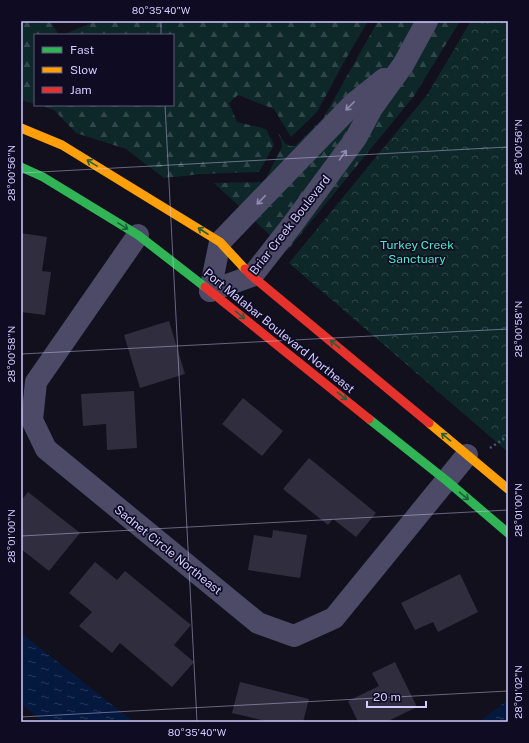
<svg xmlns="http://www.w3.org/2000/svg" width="529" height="743" font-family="'Public Sans',sans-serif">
<defs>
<pattern id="forest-firs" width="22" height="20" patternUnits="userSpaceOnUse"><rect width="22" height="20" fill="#0e282a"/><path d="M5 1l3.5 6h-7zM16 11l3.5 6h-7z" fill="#30464a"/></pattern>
<pattern id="park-crowns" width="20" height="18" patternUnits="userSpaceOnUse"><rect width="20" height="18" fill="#0e282a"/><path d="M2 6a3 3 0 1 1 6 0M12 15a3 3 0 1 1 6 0" fill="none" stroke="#30464a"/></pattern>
<pattern id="water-ripples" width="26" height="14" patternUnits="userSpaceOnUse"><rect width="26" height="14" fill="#05183e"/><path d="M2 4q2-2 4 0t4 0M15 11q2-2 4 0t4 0" fill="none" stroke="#29385b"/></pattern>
</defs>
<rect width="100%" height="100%" fill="#12101d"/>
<g fill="url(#forest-firs)">
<path d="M21 21H50L59 35H35V104L21 100Z"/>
<path d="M94 21H368L344 62 317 112 291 137 274 109 238 95 229 103 237 122 266 129 274 145 259 172 202 174 164 178 126 149 76 133 54 110 38 105H173V35H62L94 22Z"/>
<path d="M378 21H460L414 96 287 251 214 183 262 182 266 178 282 147 281 140 278 132C282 139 286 148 295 146L324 117 352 67Z"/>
</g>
<path fill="url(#park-crowns)" d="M471 21H508V452L289 263 427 95Z"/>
<g fill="url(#water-ripples)">
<path d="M21 633 134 722H43L21 703Z"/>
<path d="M508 700V722H479L504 703Z"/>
</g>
<g fill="#302d3f">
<path d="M21 233 47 237 42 271 51 272 45 315 21 312Z"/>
<path d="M169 321 185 374 140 388 124 335Z"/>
<path d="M134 391 137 448 107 450 106 424 83 426 81 394Z"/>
<path d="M243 398 283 431 262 456 222 424Z"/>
<path d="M309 458 376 513 356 537 333 519 328 525 283 489Z"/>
<path d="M28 492 80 533 49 571 21 549V501Z"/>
<path d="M273 530 307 535 300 578 248 570 254 535 272 538Z"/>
<path d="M95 562 117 580 125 571 191 625 174 645 194 662 172 687 120 643 112 653 79 626 92 612 69 593Z"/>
<path d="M460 574 478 612 438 632 433 622 415 630 401 603Z"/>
<path d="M395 662 417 707 386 722H358L348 701 379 686 372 673Z"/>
<path d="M240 682 309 699 303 722H270L232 713Z"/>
</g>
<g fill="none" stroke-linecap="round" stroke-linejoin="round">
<path stroke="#485869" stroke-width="2.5" stroke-dasharray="2 3" stroke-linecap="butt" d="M490 448 508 436"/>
<g stroke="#4c4a66" stroke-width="22">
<path d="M138 235 36 382 32 420 46 449 258 623 294 636 334 618 467 455"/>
<path d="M210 291 252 276 292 225 356 138 372 108 403 65 427 21"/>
<path d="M210 291 220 242 354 103 384 79"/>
</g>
<g stroke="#30b455" stroke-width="9">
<path d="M21 167 43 177 138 235 205 287"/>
<path d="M369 419 447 481 508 533"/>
</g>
<g stroke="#ff9f0a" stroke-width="9">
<path d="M21 128 62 145 220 242 245 269"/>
<path d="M429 423 508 489"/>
</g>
<g stroke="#e5322d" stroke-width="9">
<path d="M245 269 252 276 429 423"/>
<path d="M205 287 369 419"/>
</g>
</g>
<defs><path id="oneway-shaft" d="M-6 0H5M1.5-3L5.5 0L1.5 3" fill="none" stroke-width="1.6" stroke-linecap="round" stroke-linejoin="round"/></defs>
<g stroke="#8f8ab2">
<use href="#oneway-shaft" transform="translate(350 106) rotate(135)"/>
<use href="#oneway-shaft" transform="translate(343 155) rotate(-54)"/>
<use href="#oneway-shaft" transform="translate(261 200) rotate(134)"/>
</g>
<g stroke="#20603c">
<use href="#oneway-shaft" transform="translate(92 163) rotate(-149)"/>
<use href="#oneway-shaft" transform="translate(123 226) rotate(32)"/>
<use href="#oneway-shaft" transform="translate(203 231) rotate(-147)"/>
<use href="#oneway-shaft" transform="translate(240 315) rotate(39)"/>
<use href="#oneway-shaft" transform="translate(335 344) rotate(-140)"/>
<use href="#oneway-shaft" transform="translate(342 396) rotate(39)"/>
<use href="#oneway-shaft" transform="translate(446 437) rotate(-140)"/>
<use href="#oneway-shaft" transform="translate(464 496) rotate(40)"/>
</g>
<path fill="none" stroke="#d2cbff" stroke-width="1" stroke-opacity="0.45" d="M161 21V35M165 105 197 722M21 173 508 147M21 354 508 329M21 536 508 510M21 717 508 691"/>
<g text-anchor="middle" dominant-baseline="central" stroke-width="3.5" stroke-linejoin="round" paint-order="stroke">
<g font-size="12" fill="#d2cbff" stroke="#0f0b22">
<text transform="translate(290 225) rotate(-52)">Briar Creek Boulevard</text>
<text transform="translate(279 331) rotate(39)">Port Malabar Boulevard Northeast</text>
<text transform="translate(168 550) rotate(39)">Sadnet Circle Northeast</text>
</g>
<g font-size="12" fill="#4cebc6" stroke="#0f0b22">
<text x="417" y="245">Turkey Creek<tspan x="417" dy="14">Sanctuary</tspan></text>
</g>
</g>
<rect width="529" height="743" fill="none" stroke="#0f0b22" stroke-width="44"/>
<rect x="34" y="34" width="140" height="72" fill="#0f0b22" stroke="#5d587a"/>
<rect x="42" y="47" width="20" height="6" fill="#30b455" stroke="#5d587a"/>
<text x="70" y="54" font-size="12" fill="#d2cbff">Fast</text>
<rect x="42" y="67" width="20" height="6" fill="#ff9f0a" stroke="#5d587a"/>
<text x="70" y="74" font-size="12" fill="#d2cbff">Slow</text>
<rect x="42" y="87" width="20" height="6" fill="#e5322d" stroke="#5d587a"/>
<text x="70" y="94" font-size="12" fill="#d2cbff">Jam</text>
<path d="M367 701v6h59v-6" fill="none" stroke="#d2cbff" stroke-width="2"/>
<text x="373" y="701" font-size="12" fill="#d2cbff" stroke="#0f0b22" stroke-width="3" paint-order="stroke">20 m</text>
<rect x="22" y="22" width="485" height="699" fill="none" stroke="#d2cbff" stroke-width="1.5"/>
<g font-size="10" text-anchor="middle" fill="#d2cbff">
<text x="161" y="14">80°35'40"W</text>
<text transform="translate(518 147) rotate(-90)" y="4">28°00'56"N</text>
<text transform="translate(11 173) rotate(-90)" y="4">28°00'56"N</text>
<text transform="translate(518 329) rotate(-90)" y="4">28°00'58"N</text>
<text transform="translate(11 354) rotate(-90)" y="4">28°00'58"N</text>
<text transform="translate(518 510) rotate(-90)" y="4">28°01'00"N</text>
<text transform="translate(11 536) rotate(-90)" y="4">28°01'00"N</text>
<text transform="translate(518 692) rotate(-90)" y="4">28°01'02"N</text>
<text x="197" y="736">80°35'40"W</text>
</g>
</svg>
